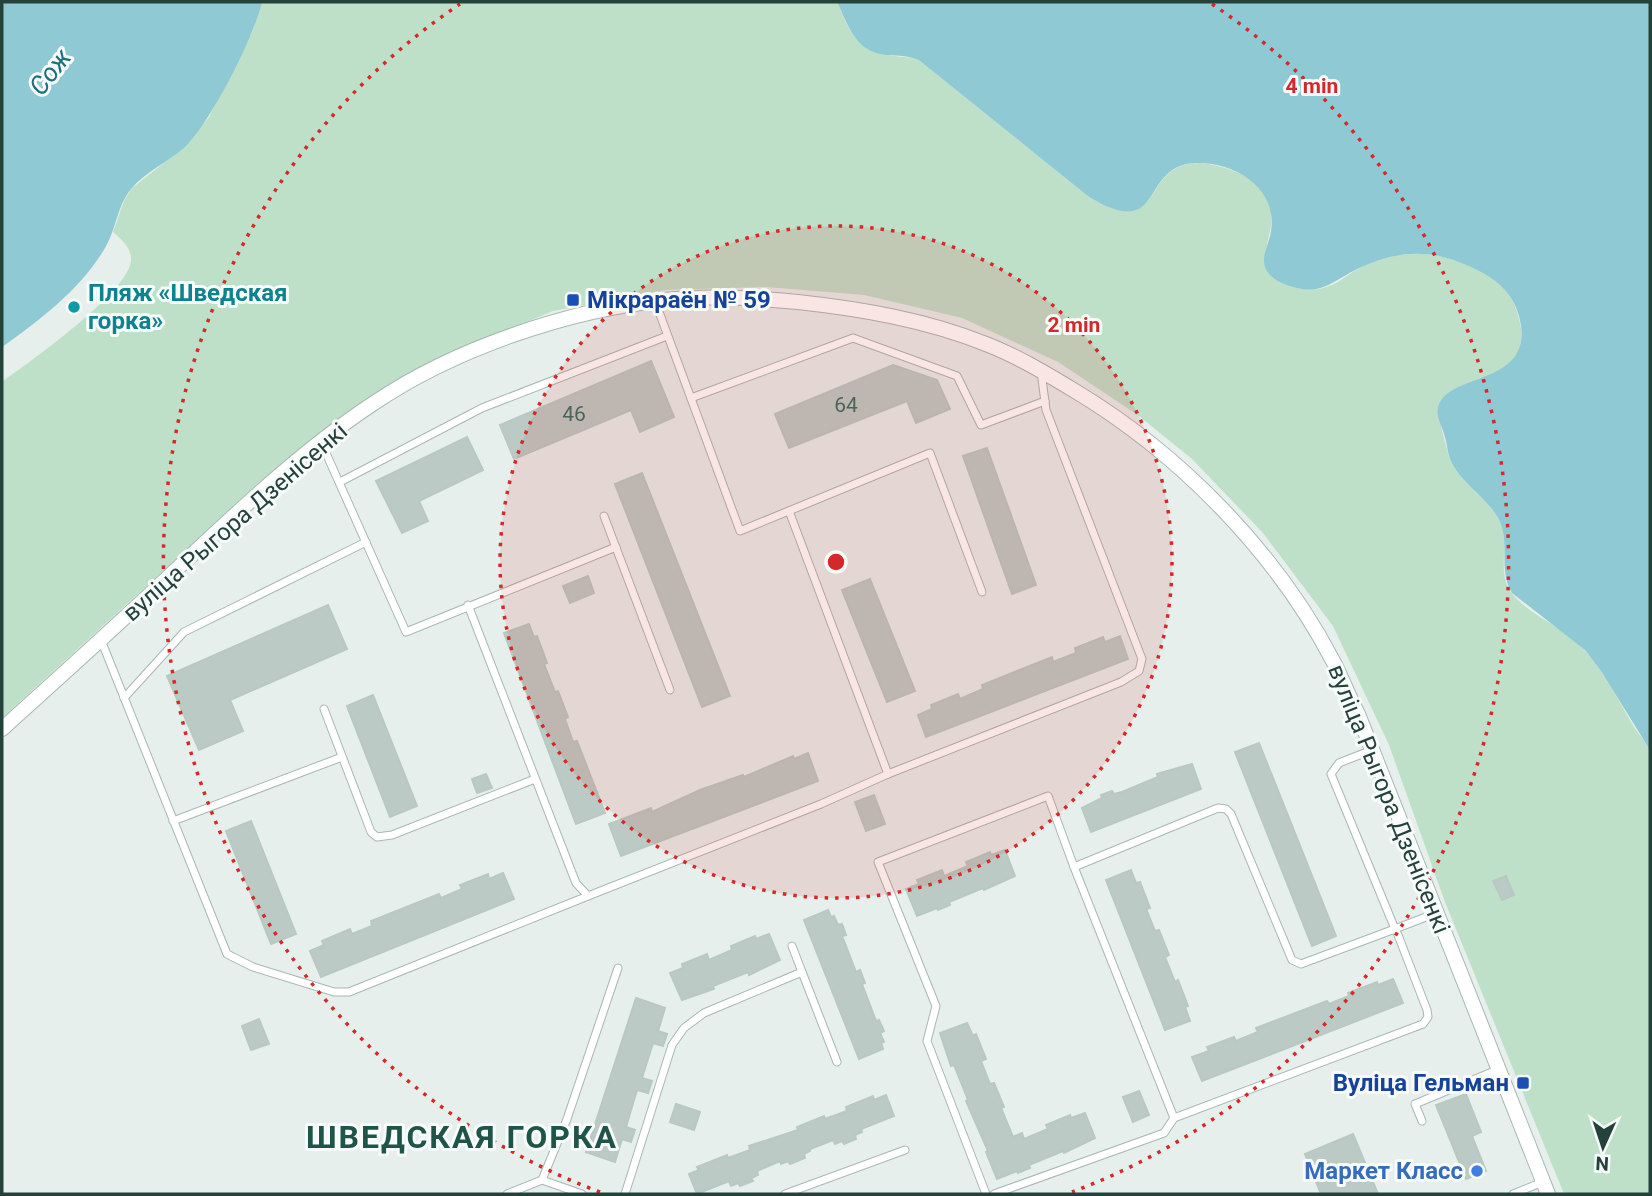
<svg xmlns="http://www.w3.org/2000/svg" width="1652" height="1196" font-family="Roboto,sans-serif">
<rect width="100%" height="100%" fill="#e6efeb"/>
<path fill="#bfe0c8" d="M262 2H837C850 32 853 46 888 55 900 58 909 55 920 61L1089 197C1168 243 1138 163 1199 163 1215 164 1231 169 1245 176 1303 210 1243 256 1276 279 1290 289 1313 293 1329 286 1339 283 1347 275 1356 270 1401 246 1449 249 1491 277 1507 288 1517 305 1520 323 1533 385 1455 369 1440 406 1436 414 1447 449 1450 459 1460 485 1488 497 1500 521 1510 543 1497 570 1510 591 1524 611 1554 623 1573 639 1601 663 1617 699 1636 730 1640 736 1647 743 1650 749 1652 759 1650 829 1650 845 1650 961 1650 1078 1650 1194H1564L1445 902 1389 745 1333 626 1263 533 1192 459 1139 416 1058 362 962 318 864 295 766 287 665 290 553 311 455 352 373 395 320 433 243 498 2 718V382C28 363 134 289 131 258 130 246 121 239 113 232L124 201 131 189 185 146 209 117 252 32Z"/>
<g fill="#8ec9d4">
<path d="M2 2H262C254 37 211 122 185 147 168 162 145 172 131 189 117 206 116 230 105 248 81 289 40 320 2 347Z"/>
<path d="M837 2H1650V750L1601 671 1585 650 1512 593C1497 569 1512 540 1497 516 1484 495 1460 483 1450 459 1447 451 1447 442 1444 434 1442 426 1436 417 1438 408 1446 370 1538 388 1519 316 1514 297 1500 282 1483 273 1438 249 1404 247 1357 269 1329 283 1320 298 1284 284 1276 281 1268 275 1265 267 1261 255 1270 242 1271 231 1278 188 1235 162 1196 163 1138 165 1167 243 1089 197L920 61C909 55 900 56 887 55 855 52 849 27 837 2Z"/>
</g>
<g fill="#bbcac4" stroke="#b8c9c2" stroke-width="2">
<path d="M651 361 674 417 640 432 631 410 514 459 500 425Z"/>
<path d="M893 365 937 380 950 409 916 423 907 401 789 448 775 414Z"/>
<path d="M467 437 483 470 419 501 428 521 402 533 376 481Z"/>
<path d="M987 448 1036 585 1012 594 963 456Z"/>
<path d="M642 473 730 696 702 707 615 484Z"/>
<path d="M588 576 594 593 570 603 563 586Z"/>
<path d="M870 579 915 691 887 702 842 590Z"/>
<path d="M328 605 347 649 230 700 243 731 199 750 167 676Z"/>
<path d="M529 624 534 637 537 636 547 663 544 664 555 692 558 691 568 717 565 719 573 742 577 741 605 813 576 824 504 633Z"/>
<path d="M1120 636 1128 659 926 737 918 715 932 709 931 705 958 694 960 699 983 689 982 685 1052 657 1053 662 1076 653 1075 648 1103 637 1105 642Z"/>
<path d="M373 695 417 806 390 817 347 706Z"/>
<path d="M1259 743 1336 936 1312 946 1235 752Z"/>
<path d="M808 753 818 781 621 856 609 824 651 808 652 812 700 790 743 775 744 777 793 756 794 759Z"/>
<path d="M1192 764 1201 789 1091 832 1082 808 1102 798 1101 795 1112 791 1114 794 1122 792 1158 777 1157 774Z"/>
<path d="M486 774 492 788 477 793 472 779Z"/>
<path d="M874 795 885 824 866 831 855 802Z"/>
<path d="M251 821 296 934 271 944 226 831Z"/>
<path d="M1005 850 1015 876 984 890 983 888 949 902 950 905 938 910 937 908 917 916 906 889 919 884 917 880 942 870 944 876 968 866 966 862 990 852 991 855Z"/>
<path d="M1131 870 1136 883 1140 882 1150 908 1146 909 1155 931 1159 930 1169 955 1165 957 1175 982 1178 980 1188 1006 1185 1007 1190 1021 1165 1030 1106 880Z"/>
<path d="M503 873 514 899 321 977 310 951 324 945 322 941 350 929 352 934 372 926 371 921 439 894 441 898 462 889 460 885 488 874 489 879Z"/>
<path d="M1506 876 1514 895 1502 900 1493 881Z"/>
<path d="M828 910 831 917 834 916 838 925 842 924 846 935 842 936 846 946 856 972 860 970 865 983 862 984 876 1021 879 1020 884 1031 880 1033 884 1042 881 1043 883 1049 859 1059 804 920Z"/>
<path d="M769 934 780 960 749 975 748 972 713 986 714 989 682 1000 670 973 683 968 682 964 707 954 709 960 732 950 731 946 755 936 756 939Z"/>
<path d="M1393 979 1403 1003 1202 1081 1192 1057 1209 1051 1207 1047 1234 1037 1236 1041 1258 1032 1256 1028 1327 1001 1329 1004 1349 996 1348 993 1377 982 1378 985Z"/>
<path d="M636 998 665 1008 658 1031 667 1034 663 1046 653 1043 642 1078 652 1081 648 1093 637 1090 626 1127 635 1130 631 1142 622 1139 615 1162 586 1152Z"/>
<path d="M259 1019 269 1044 251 1050 242 1026Z"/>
<path d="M967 1023 973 1036 976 1034 986 1059 981 1061 990 1084 994 1083 1004 1107 1001 1108 1013 1137 1022 1133 1024 1139 1048 1129 1046 1125 1070 1115 1071 1118 1085 1113 1095 1138 1064 1153 1063 1151 1029 1165 1030 1168 1018 1173 1017 1171 997 1179 986 1152 988 1151 966 1101 968 1100 954 1065 951 1066 940 1033Z"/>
<path d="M1139 1091 1149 1115 1133 1122 1123 1097Z"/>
<path d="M1466 1094 1481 1132 1472 1136 1486 1171 1466 1179 1436 1105Z"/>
<path d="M886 1095 894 1116 861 1129 862 1132 855 1135 856 1139 844 1144 842 1141 835 1144 833 1140 810 1149V1151L804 1154 805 1158 790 1164 788 1161 781 1164 780 1161 757 1171 758 1175 751 1178 753 1181 740 1186 738 1183 731 1186 729 1181 697 1194 689 1174 699 1170 697 1167 727 1155 728 1158 750 1150 749 1146 798 1130 797 1127 824 1116 825 1119 847 1111 846 1107 873 1096 874 1100Z"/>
<path d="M676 1104 700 1112 694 1130 670 1122Z"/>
<path d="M1353 1134 1378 1194H1321L1305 1154Z"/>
</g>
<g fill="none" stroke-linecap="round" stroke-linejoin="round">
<g stroke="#a8b8b2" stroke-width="9">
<g id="service">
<path d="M655 301 740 531 930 453 982 592"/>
<path d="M691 398 853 338 957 376 981 425 1045 401"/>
<path d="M321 442 406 632 616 547"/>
<path d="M340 482 482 408 667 336"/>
<path d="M789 511 888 774"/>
<path d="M604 516 670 690"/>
<path d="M468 605 576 883 588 896 821 804 888 774 1121 682 1139 671 1142 659 1046 410 1041 371"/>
<path d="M101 640 227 954 253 967 334 992H349L588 896"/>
<path d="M124 698 184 632 366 542"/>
<path d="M324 709 371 832 377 837 392 835 535 779"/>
<path d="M1372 750 1339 763 1331 774 1395 929 1398 935 1427 1010 1428 1017 1423 1024 1174 1118 1074 867 1218 808 1226 809 1231 814 1292 960 1301 964C1346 947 1391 931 1436 913"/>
<path d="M173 821 342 757"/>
<path d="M792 946 802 972"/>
<path d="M1422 1121 1415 1104 1497 1070"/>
<path d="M542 1180 567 1119 618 968"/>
<path d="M507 1194 542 1180 582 1194"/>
<path d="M625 1194 672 1045 684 1028 704 1013 802 972 837 1062"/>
<path d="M785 1194 905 1150"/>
<path d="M986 1194 927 1041 936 1006 878 862 1048 796 1074 867"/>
<path d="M994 1194 1164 1133 1174 1118"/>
<path d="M1513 1194 1543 1182"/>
</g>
</g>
<g stroke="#a8b8b2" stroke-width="16">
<path id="minor" d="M2 729C62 675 122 621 181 565 242 508 304 449 374 403 454 349 568 310 664 300 708 295 754 298 798 302 862 309 926 320 986 344 1017 356 1047 374 1075 391 1180 454 1276 552 1333 661 1342 678 1349 697 1358 714L1548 1194"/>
</g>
<use href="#service" stroke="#fff" stroke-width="7"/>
<use href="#minor" stroke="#fff" stroke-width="14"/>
</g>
<circle cx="836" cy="562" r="336" fill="#d62828" fill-opacity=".12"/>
<g fill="none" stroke="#d62828" stroke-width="3.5" stroke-dasharray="3.5 7">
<circle cx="836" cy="562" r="336"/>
<path d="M600 1192A673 673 0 0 1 460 4M1212 4A673 673 0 0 1 1072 1192"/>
</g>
<g fill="#1a4fb4" stroke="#f7fbf9" stroke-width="2.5">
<rect x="566" y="293" width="14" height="14" rx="3.5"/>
<rect x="1516" y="1076" width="14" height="14" rx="3.5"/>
</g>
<circle fill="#0f9aa8" stroke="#f7fbf9" stroke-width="2.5" cx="74" cy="307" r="7"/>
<circle fill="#3f7fe0" stroke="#f7fbf9" stroke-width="2.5" cx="1477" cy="1171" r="7"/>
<g text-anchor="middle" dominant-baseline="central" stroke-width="6" stroke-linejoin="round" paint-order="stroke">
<g font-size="21" fill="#4a645c">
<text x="846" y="405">64</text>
<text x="574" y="414">46</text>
</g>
<g font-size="24" font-weight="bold" fill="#0d838f" stroke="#f7fbf9" text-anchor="start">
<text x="88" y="293">Пляж «Шведская<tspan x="88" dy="28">горка»</tspan></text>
</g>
<g font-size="24" font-weight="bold" fill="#164399" stroke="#f7fbf9" text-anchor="start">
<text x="587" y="300">Мікрараён № 59</text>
<text x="1509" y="1083" text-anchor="end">Вуліца Гельман</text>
</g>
<g font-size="24" fill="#24423a" stroke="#f7fbf9">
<text transform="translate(235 522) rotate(-41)">вуліца Рыгора Дзенісенкі</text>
<text transform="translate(1389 799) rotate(68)">вуліца Рыгора Дзенісенкі</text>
</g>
<g font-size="24" font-weight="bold" fill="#366cbe" stroke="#f7fbf9" text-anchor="end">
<text x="1463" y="1171">Маркет Класс</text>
</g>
<g font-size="26" font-style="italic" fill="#1c6f80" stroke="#f7fbf9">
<text transform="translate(50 72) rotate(-52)">Сож</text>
</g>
<g font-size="32" font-weight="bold" letter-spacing="2" fill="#1f5548" stroke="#f7fbf9">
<text x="462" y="1137">ШВЕДСКАЯ ГОРКА</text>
</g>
</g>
<circle cx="836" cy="562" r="10" fill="#d62828" stroke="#f7fbf9" stroke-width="3.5"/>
<g font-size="21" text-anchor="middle" font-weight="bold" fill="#d62828" stroke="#f7fbf9" stroke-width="6" stroke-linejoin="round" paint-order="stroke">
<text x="1312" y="93">4 min</text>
<text x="1074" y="332">2 min</text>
</g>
<rect width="1652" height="1196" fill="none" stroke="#24423a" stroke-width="7"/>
<g transform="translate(1603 1147) rotate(183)" stroke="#f7fbf9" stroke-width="5" paint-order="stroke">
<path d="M0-5L12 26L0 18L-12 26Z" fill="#24423a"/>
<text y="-10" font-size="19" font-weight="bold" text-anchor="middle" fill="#24423a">N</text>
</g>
</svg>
